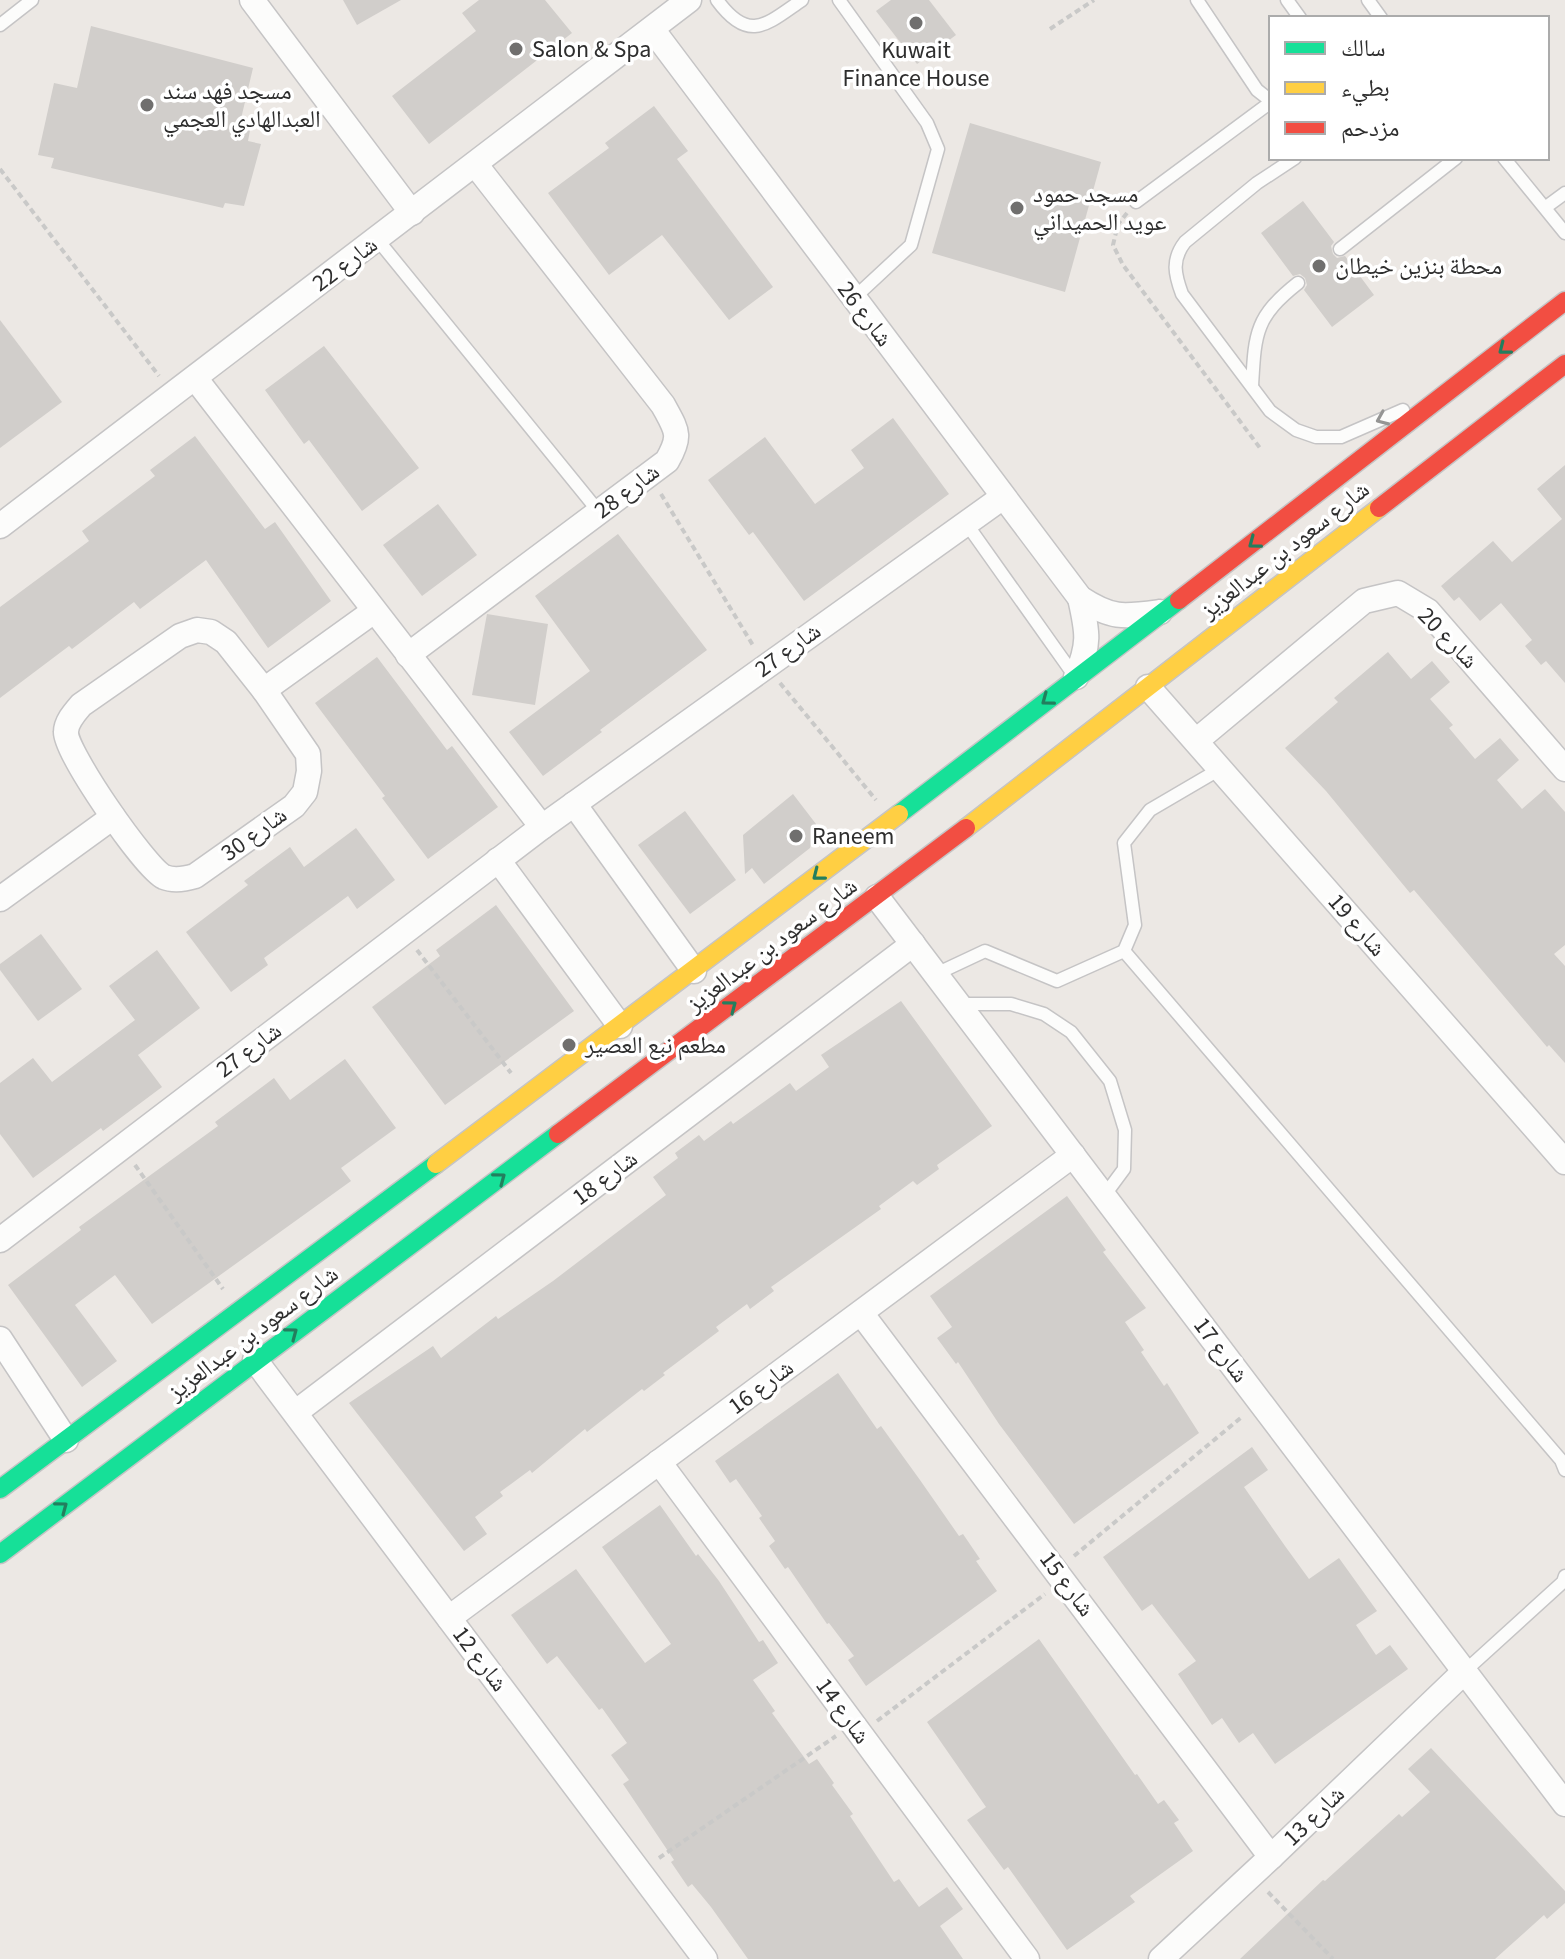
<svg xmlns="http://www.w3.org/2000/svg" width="1565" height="1959" font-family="'Source Sans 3','Noto Naskh Arabic',sans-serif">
<rect width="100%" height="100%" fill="#ece8e4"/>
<g fill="#d1cecb">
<path d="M343 0H401L357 25Z"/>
<path d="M479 0H545L572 33 429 144 392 96 476 31 462 13Z"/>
<path d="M891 0H929L956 35 917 64 876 11Z"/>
<path d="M91 26 253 68 240 123 251 125 248 141 261 144 244 206 225 203 223 208 51 168 54 158 38 155 54 83 77 88Z"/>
<path d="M654 106 688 151 677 159 773 287 729 320 662 235 609 275 548 193 609 148 605 143Z"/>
<path d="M970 123 1101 162 1065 292 932 253Z"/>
<path d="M1303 201 1334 242 1331 246 1333 254 1337 258 1345 256 1374 295 1332 327 1304 290 1307 285 1305 278 1300 274 1293 276 1261 233Z"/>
<path d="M0 320 62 402 0 448Z"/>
<path d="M324 346 419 468 362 511 309 440 304 444 265 390Z"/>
<path d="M893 418 949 494 804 601 753 532 749 535 708 480 765 437 815 504 864 468 851 450Z"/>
<path d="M195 436 265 529 275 522 331 601 268 648 206 560 140 609 134 602 72 649 69 646 0 698V607L89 541 82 531 155 476 150 470Z"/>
<path d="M1565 465V683L1546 661 1541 665 1525 646 1532 640 1501 603 1480 621 1459 597 1454 601 1441 586 1493 541 1512 562 1562 519 1537 489Z"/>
<path d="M438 504 477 555 422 596 383 545Z"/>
<path d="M618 534 707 650 600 730 602 732 543 776 509 732 590 671 535 596Z"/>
<path d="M487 614 548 624 535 705 472 695Z"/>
<path d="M1388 652 1411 679 1432 661 1450 682 1430 699 1453 725 1449 728 1475 759 1500 738 1519 760 1497 780 1522 809 1545 789 1565 812V945L1554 954 1565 966V1063L1549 1045 1547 1047 1414 890 1410 893 1326 791 1285 748 1338 702 1334 698Z"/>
<path d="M377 657 447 750 452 746 498 807 428 859 382 798 385 796 315 703Z"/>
<path d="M793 794 816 824 810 848 764 884 752 868 745 874 743 835Z"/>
<path d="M685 811 736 880 690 914 638 845Z"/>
<path d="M356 828 395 880 357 909 348 896 264 958 268 965 231 992 186 932 248 885 244 881 290 847 304 867Z"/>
<path d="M496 905 574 1011 445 1105 372 1007 440 956 436 950Z"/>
<path d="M41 934 82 989 38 1021 0 970V964Z"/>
<path d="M157 950 200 1008 138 1055 162 1087 103 1131 101 1128 33 1178 0 1134V1083L33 1058 52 1082 135 1020 109 986Z"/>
<path d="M901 1001 992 1126 937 1165 939 1169 917 1185 913 1181 879 1206 881 1209 771 1287 774 1291 750 1309 747 1304 716 1327 719 1331 663 1373 665 1375 644 1391 642 1389 587 1432 585 1429 532 1473 530 1470 500 1492 503 1496 475 1517 487 1534 464 1551 349 1403 433 1346 441 1358 496 1316 498 1319 553 1281 666 1195 653 1177 678 1158 675 1153 699 1135 704 1141 731 1121 733 1124 790 1083 796 1091 829 1067 821 1055Z"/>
<path d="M345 1059 396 1128 341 1168 351 1181 152 1324 115 1275 75 1305 117 1361 82 1387 8 1285 81 1230 79 1227 218 1126 215 1122 274 1078 290 1100Z"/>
<path d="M1067 1196 1106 1250 1103 1252 1146 1308 1125 1322 1144 1350 1141 1352 1164 1386 1167 1383 1199 1433 1074 1524 999 1424 958 1362 956 1364 937 1338 952 1327 930 1296Z"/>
<path d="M838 1373 877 1429 881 1426 920 1480 959 1536 963 1534 980 1559 976 1561 997 1591 866 1686 848 1660 854 1656 829 1623 827 1624 788 1567 785 1569 769 1546 775 1541 759 1518 762 1516 736 1479 730 1483 715 1461Z"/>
<path d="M1252 1447 1268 1470 1244 1487 1285 1546 1309 1579 1339 1558 1377 1611 1356 1625 1376 1655 1390 1645 1408 1669 1275 1764 1253 1733 1239 1743 1222 1718 1212 1725 1178 1674 1196 1661 1152 1604 1142 1611 1103 1557Z"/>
<path d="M660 1505 696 1556 698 1554 719 1581 759 1642 763 1640 778 1663 753 1680 775 1711 772 1713 809 1764 817 1759 834 1783 832 1785 853 1814 850 1816 894 1882 899 1879 919 1907 947 1887 963 1909 940 1926 963 1959H748L711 1907 692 1884 688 1887 671 1862 674 1860 623 1784 629 1780 611 1755 627 1743 602 1708 599 1710 557 1656 547 1664 511 1615 576 1569 645 1663 671 1644 602 1547Z"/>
<path d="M1039 1639 1135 1775 1137 1774 1158 1804 1164 1800 1179 1820 1174 1823 1193 1851 1130 1896 1135 1902 1067 1950 1008 1867 1004 1870 967 1820 986 1807 927 1722Z"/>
<path d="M1431 1748 1565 1891V1903L1547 1919 1544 1915 1495 1959H1240L1323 1880 1325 1881 1399 1814 1402 1817 1430 1792 1408 1769Z"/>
</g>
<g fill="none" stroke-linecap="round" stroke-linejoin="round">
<g stroke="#c5c4c5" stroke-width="15">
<g id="lane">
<path d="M717 0C749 44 767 24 802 0"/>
<path d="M839 0 927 123 938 149 911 245 854 298"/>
<path d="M1197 0 1257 90 1271 101"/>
<path d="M1287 0 1300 18"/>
<path d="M1368 0 1381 18"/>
<path d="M0 25 32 0"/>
<path d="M1295 158 1257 183 1185 242C1171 260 1175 275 1182 294L1270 411 1296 430 1316 437H1341L1403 410"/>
<path d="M1504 158 1565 233"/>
<path d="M1136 202 1271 102"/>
<path d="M1546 207 1565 193"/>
<path d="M377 239 599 512"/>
<path d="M1340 249 1456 158"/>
<path d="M1252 386C1255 333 1255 317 1298 283"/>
<path d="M966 523 1076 678"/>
<path d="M1124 951 1561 1460 1565 1470"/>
<path d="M936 974 985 951 1057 981 1124 951 1135 925 1124 843 1150 810 1220 769"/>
<path d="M959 1004H1011L1044 1014 1071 1032 1110 1081 1125 1130 1124 1169 1104 1196"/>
<path d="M1465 1671 1563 1582 1565 1576"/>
</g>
</g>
<g stroke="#c5c4c5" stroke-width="27">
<g id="street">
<path d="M252 0 412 213"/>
<path d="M652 29 1080 598C1112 619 1123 617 1160 612"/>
<path d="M195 378 542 827"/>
<path d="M0 526 689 0"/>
<path d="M197 630 211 632 226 642 264 690 308 754 309 771 305 792 294 806 195 876C185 879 174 881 164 877 145 868 65 752 66 732 66 722 75 712 81 705L180 636Z"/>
<path d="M408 655 667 461C682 435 677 431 663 405L475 164"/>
<path d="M1076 677C1090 644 1088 633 1080 598"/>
<path d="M1148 687 1565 1162"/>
<path d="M264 690 374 611"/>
<path d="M1196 741 1364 601 1398 593 1428 611 1565 769"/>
<path d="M574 804 694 971"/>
<path d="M498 860 620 1026"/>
<path d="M877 897 1565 1804"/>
<path d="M0 899 113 817"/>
<path d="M0 1240 542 827 1003 497"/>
<path d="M861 1313 1271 1857"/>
<path d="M0 1339 66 1440"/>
<path d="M255 1360 705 1959"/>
<path d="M296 1412 913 944"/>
<path d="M659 1462 1027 1959"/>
<path d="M449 1618 1073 1155"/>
<path d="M1161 1959 1271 1857 1465 1671"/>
</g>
</g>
<g stroke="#c5c4c5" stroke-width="21">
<g id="fast">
<path d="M899 814 1179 600"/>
<path d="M0 1489 436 1164"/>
<path d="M0 1554 558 1134"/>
</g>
</g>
<g stroke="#c5c4c5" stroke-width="21">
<g id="slow">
<path d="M966 828 1379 508"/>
<path d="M436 1164 899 814"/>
</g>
</g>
<g stroke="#c5c4c5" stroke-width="21">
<g id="jam">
<path d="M1379 508 1565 364"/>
<path d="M1179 600 1565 301"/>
<path d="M558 1134 966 828"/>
</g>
</g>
<g stroke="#c9c9c8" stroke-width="4" stroke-dasharray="6 4" stroke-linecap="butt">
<path d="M1050 29 1094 0"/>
<path d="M0 169 159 376"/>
<path d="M1127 213 1118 224 1113 245 1123 265 1260 448"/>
<path d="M661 494 754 647"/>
<path d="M780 683 876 800"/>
<path d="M417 950 511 1073"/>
<path d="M135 1165 223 1289"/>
<path d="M1074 1556 1243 1416"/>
<path d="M877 1721 1045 1594"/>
<path d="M659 1858 836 1736"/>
<path d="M1268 1892 1333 1959"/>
</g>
<use href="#lane" stroke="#fcfcfb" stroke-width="12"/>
<use href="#street" stroke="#fcfcfb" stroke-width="24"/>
<use href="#fast" stroke="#16e098" stroke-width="18"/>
<use href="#slow" stroke="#ffcf43" stroke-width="18"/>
<use href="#jam" stroke="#f24e42" stroke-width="18"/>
</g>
<defs><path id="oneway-chevron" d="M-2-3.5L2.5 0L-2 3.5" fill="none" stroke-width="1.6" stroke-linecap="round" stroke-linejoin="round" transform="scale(2)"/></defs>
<g stroke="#237e5e">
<use href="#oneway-chevron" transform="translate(1504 349) rotate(142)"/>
<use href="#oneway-chevron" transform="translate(1254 543) rotate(143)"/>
<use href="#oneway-chevron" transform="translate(1047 700) rotate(143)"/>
<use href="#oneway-chevron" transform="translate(818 875) rotate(142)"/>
<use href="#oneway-chevron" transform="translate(731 1006) rotate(-37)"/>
<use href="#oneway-chevron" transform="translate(500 1178) rotate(-37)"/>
<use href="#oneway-chevron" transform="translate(292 1333) rotate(-37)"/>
<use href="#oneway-chevron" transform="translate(62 1507) rotate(-37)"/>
</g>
<use stroke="#959594" href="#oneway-chevron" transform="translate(1382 419) rotate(157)"/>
<g fill="#706f6e" stroke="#fff" stroke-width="3">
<circle cx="916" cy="23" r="8"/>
<circle cx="516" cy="49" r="8"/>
<circle cx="147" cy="105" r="8"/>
<circle cx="1017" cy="208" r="8"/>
<circle cx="1319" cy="266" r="8"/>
<circle cx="796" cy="836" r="8"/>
<circle cx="569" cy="1045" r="8"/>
</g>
<g text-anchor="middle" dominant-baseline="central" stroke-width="7" stroke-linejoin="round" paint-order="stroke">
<g font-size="24" fill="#2e2e2e" stroke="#fff" text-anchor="start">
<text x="532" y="49">Salon &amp; Spa</text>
<text x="916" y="50" text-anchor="middle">Kuwait<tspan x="916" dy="28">Finance House</tspan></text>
<text x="163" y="91">مسجد فهد سند<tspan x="163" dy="28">العبدالهادي العجمي</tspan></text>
<text x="1033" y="194">مسجد حمود<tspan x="1033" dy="28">عويد الحميداني</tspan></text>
<text x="1335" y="266">محطة بنزين خيطان</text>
<text x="812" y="836">Raneem</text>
<text x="585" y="1045">مطعم نبع العصير</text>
</g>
<g font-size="24" fill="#2e2e2e" stroke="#fff">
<text transform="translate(345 264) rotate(-37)">شارع 22</text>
<text transform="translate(865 314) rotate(53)">شارع 26</text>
<text transform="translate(627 491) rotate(-37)">شارع 28</text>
<text transform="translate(1285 550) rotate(-38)">شارع سعود بن عبدالعزيز</text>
<text transform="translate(1448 638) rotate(46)">شارع 20</text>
<text transform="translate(788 650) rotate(-36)">شارع 27</text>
<text transform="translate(254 834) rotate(-36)">شارع 30</text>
<text transform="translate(1357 925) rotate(49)">شارع 19</text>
<text transform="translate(772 945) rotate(-37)">شارع سعود بن عبدالعزيز</text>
<text transform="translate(249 1050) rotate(-37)">شارع 27</text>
<text transform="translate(605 1178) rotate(-37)">شارع 18</text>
<text transform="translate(253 1333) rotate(-37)">شارع سعود بن عبدالعزيز</text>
<text transform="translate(1221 1350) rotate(53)">شارع 17</text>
<text transform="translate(761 1387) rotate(-37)">شارع 16</text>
<text transform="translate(1067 1584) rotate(53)">شارع 15</text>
<text transform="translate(480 1659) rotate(53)">شارع 12</text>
<text transform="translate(843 1711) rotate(54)">شارع 14</text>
<text transform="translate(1314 1816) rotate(-44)">شارع 13</text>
</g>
</g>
<rect x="1269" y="16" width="280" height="144" fill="#ffffff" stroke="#ababab" stroke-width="2"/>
<rect x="1285" y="42" width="40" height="12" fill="#16e098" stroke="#ababab" stroke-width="2"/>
<text x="1341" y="56" font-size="24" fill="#2e2e2e">سالك</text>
<rect x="1285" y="82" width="40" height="12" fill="#ffcf43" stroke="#ababab" stroke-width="2"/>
<text x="1341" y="96" font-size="24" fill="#2e2e2e">بطيء</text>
<rect x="1285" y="122" width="40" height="12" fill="#f24e42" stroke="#ababab" stroke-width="2"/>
<text x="1341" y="136" font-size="24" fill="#2e2e2e">مزدحم</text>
</svg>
